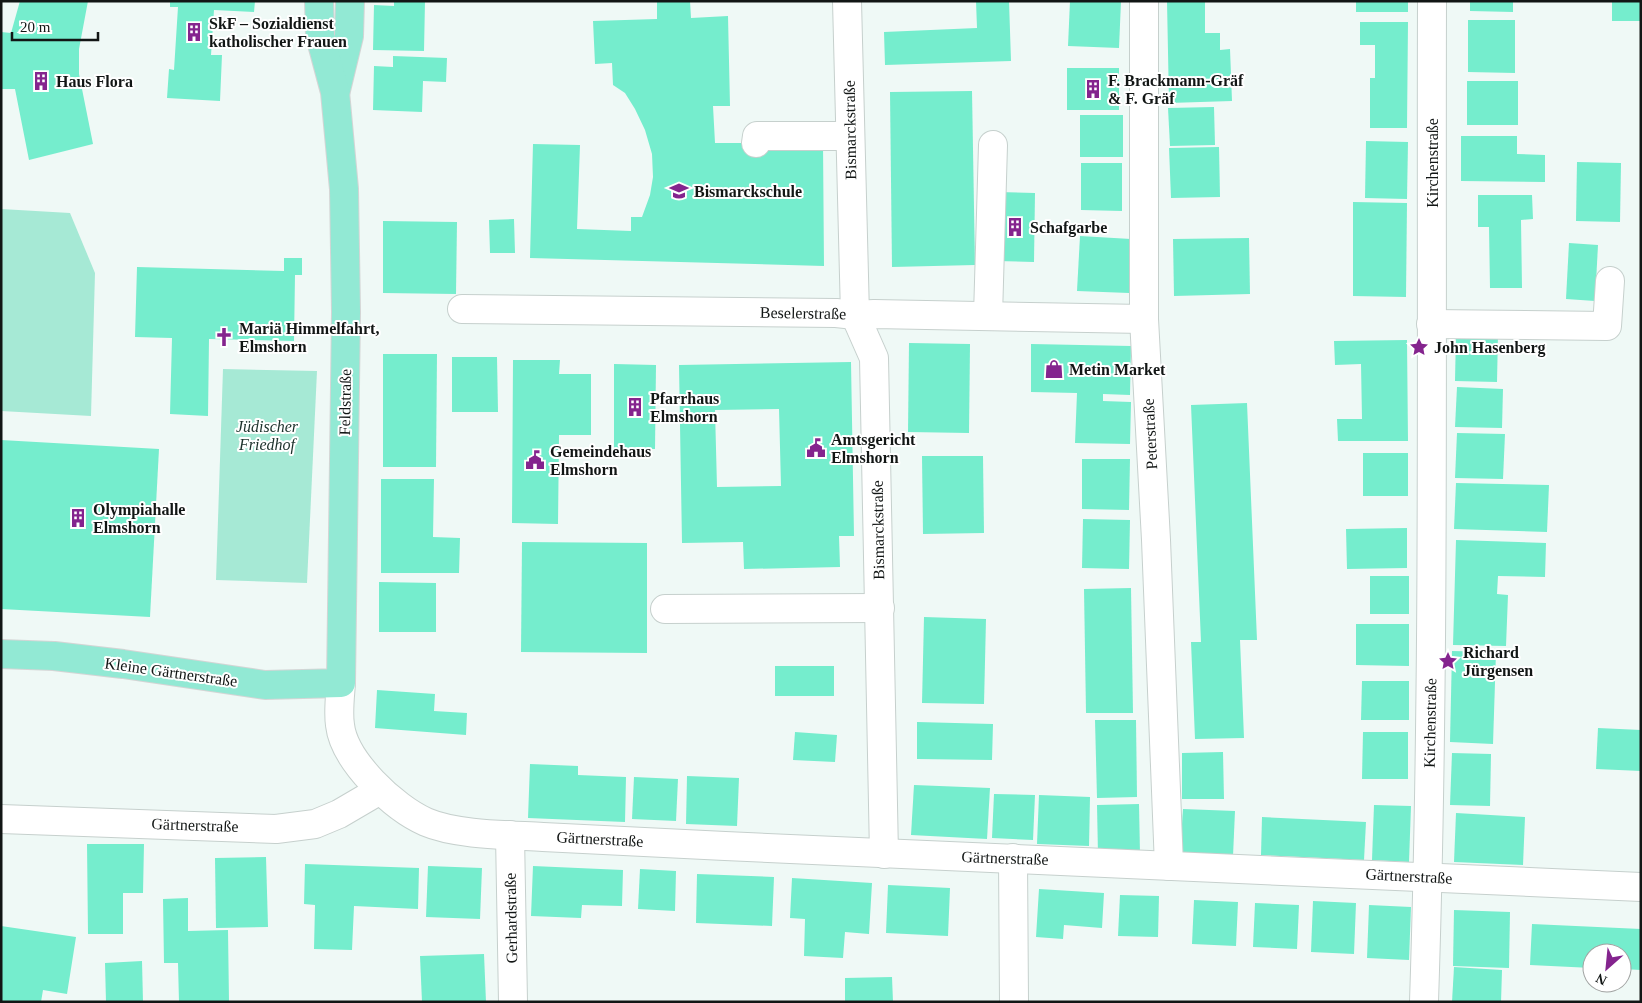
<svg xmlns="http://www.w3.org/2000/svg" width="1642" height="1003" font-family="Georgia,serif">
<rect width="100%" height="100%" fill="#eff9f6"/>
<g fill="#a6e9d5">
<path d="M1 209 70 213 95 273 91 416 1 411Z"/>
<path d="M223 369 317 371 307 583 216 580Z"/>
</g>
<g fill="#75edcd" fill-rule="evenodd">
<path d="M20 1H88L79 49V74L93 144 29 160 15 89H1V32L11 33Z"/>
<path d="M170 1H255L254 12 214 10 211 55H222L220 101 167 98 169 69 174 70 178 7H170Z"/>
<path d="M394 1H425L424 51 373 50 374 5 394 6Z"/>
<path d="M657 1H690L691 18 728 16 730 106H713L715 143H823L824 266 530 258 533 144 580 145 577 229 631 231V217H642L650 195 653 177 652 154 645 130 635 109 625 93 613 85 612 63 595 64 593 21 657 19Z"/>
<path d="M976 1H1009L1011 61 885 65 884 32 977 28Z"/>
<path d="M1070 1H1121L1119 48 1068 46Z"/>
<path d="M1167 1H1205V33H1220V50L1230 49 1232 101 1169 103Z"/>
<rect x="1356" y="1" width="52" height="11"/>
<path d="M1470 1H1513V12L1470 11Z"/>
<rect x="1612" y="1" width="29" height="20"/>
<path d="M1468 20H1515V73L1468 72Z"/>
<path d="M1360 22H1408L1407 128H1370V78H1375V45H1360Z"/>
<path d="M393 56 447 58 446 82 423 81 422 112 373 110 374 66 393 67Z"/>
<rect x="1067" y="68" width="52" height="42"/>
<rect x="1467" y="81" width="51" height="44"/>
<path d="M972 91 975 265 892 267 890 92Z"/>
<path d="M1214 107 1215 145 1170 146 1168 108Z"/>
<rect x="1080" y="115" width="43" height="42"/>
<path d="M1461 136H1517V154L1545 155V182L1461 181Z"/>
<path d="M1366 141 1408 142 1407 199 1365 198Z"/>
<path d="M1219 147 1220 197 1171 198 1169 148Z"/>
<path d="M1577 162 1621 163 1620 222 1576 221Z"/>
<path d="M1081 163H1122V211L1081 210Z"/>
<path d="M997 192 1035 193 1034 262 996 261Z"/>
<path d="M1478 195H1532L1533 219 1521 220 1522 288H1490L1489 227H1478Z"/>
<path d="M1353 202 1407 203 1406 297 1353 296Z"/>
<path d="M514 219 515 253H490L489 220Z"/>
<path d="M383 221 457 222 456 294 383 293Z"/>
<path d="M1080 236 1131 239 1129 293 1077 291Z"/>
<path d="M1249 238 1250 294 1174 296 1173 239Z"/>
<path d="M1569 243 1598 245 1595 301 1566 299Z"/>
<path d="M284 258H302V275H295L294 341 209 339 208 416 170 414 172 338 135 337 137 267 284 271Z"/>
<path d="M1456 333 1498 334 1497 382 1455 381Z"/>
<path d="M1407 340 1408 441H1338L1337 419H1362L1361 364 1335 365 1334 341Z"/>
<path d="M909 343 970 344 969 433 908 432Z"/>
<path d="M1031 344 1131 346 1130 395 1103 394V401L1131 402 1130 444 1075 443 1077 393 1031 392Z"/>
<path d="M383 354H437L436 467H383Z"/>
<path d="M452 357H497L498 412H452Z"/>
<path d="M513 360H560L559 374H591V435H559L558 524 512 523Z"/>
<path d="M851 362 854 536H839L840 567 744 569 743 542 682 543 679 365ZM779 409 781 486 717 487 715 410Z"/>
<path d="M614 364 656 365 655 449H614Z"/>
<path d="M1457 387 1503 389 1502 428 1455 427Z"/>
<path d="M1247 403 1257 640H1240L1244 738 1195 739 1191 642H1201L1191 405Z"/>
<path d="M1457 433 1505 434 1503 479 1455 478Z"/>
<path d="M1 440 159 449 150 617 1 609Z"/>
<rect x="1363" y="453" width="45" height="43"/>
<path d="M922 456H983L984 533 923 534Z"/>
<path d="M1082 459H1130L1129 510 1082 509Z"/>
<path d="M381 479H434L433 537 460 538 459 573H381Z"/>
<path d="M1456 483 1549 485 1547 532 1454 529Z"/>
<path d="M1083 519 1130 520 1129 569 1082 568Z"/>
<path d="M1407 528V568L1347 569 1346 529Z"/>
<path d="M1456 540 1546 543 1545 577 1498 576 1497 594 1508 595 1506 646 1453 645Z"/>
<path d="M522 542 647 543V653L521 652Z"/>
<rect x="1370" y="576" width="39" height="38"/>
<path d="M379 582 436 583V632H379Z"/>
<path d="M1131 588 1133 713H1086L1084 589Z"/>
<path d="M924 617 986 619 984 704 922 703Z"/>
<path d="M1356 624H1409V666L1356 665Z"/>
<path d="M1452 651 1496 652 1493 744 1450 742Z"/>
<rect x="775" y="666" width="59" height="30"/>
<path d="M1362 681H1409V720H1361Z"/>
<path d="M377 690 435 694 434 711 467 713 466 735 375 728Z"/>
<path d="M1095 720H1136L1137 797 1097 798Z"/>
<path d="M917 722 993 724 992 760 917 759Z"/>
<path d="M1598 728 1641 730V771L1596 769Z"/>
<path d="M795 732 837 735 835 762 793 760Z"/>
<path d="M1363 732H1408V779H1362Z"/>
<path d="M1223 752 1224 799H1182V753Z"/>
<path d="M1452 753 1491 754 1490 806 1450 805Z"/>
<path d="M530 764 578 766V775L626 777 625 822 528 818Z"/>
<path d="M687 776 739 778 737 826 686 824Z"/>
<path d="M634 777 678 779 676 821 632 819Z"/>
<path d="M914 785 990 788 987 839 911 835Z"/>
<path d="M994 794 1035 795 1033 840 992 838Z"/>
<path d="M1039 795 1090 797 1089 846 1037 844Z"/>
<path d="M1139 804 1140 854 1098 855 1097 805Z"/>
<path d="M1374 805 1411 806 1409 862 1372 860Z"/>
<path d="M1183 809 1235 811 1233 856 1180 853Z"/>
<path d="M1456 813 1525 817 1523 865 1454 862Z"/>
<path d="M1262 817 1366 822 1364 860 1261 855Z"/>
<path d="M87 844H144L143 893H123V934H88Z"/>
<path d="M266 857 268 927 216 928 215 858Z"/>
<path d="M305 864 419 868 418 909 354 906 352 950 314 949 315 905 304 904Z"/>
<path d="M428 866 482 868 480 919 426 917Z"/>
<path d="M533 866 623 870 622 906 582 905 581 918 531 916Z"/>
<path d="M640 869 676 871 675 911 638 909Z"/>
<path d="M697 874 774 877 772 926 696 923Z"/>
<path d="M792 878 872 883 869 934 845 932 843 958 804 956 805 919 790 918Z"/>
<path d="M888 885 950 888 948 936 886 933Z"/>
<path d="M1039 889 1104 893 1102 928 1064 925 1063 939 1036 937Z"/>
<path d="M1120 895 1159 896 1158 937 1118 936Z"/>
<path d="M188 898V931L228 930 229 1002H179L178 963H164L163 899Z"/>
<path d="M1194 900 1238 902 1236 946 1192 944Z"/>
<path d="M1313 901 1356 903 1354 954 1311 952Z"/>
<path d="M1255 903 1299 905 1297 949 1253 947Z"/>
<path d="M1369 905 1411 907 1409 960 1367 958Z"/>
<path d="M1454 910 1510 912 1509 968 1453 966Z"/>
<path d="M1532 924 1641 929V970L1622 969V953H1592V968L1530 965Z"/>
<path d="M1 926 76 937 67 994 43 990 41 1002H1Z"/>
<path d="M484 954 486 1002H422L420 956Z"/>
<path d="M142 961 143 1002H106L105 963Z"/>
<path d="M1454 967 1502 970 1501 1002H1452Z"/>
<path d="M892 977 893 1002H845V978Z"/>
</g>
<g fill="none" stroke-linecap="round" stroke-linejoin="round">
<g stroke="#c6d0cd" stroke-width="30">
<g id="minor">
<path d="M847 1 855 315 874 358 884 854"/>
<path d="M1144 1V319L1156 540 1169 866"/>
<path d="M756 143 757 136H850"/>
<path d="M462 309 836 313 855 315 874 314 1144 319"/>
<path d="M988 316 993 145"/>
<path d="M1431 324 1607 326 1610 281"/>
<path d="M665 609 880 608"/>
<path d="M341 683C340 697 338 712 340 725 344 761 394 808 426 822 456 835 509 835 543 837 604 840 664 843 725 846 1030 861 1336 872 1641 887"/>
<path d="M1 819 276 829 315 824 339 814 380 790"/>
<path d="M510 835 513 1002"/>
<path d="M1013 858 1014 1002"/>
<path d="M1424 1002C1435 668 1431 335 1432 1"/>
</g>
</g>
<g stroke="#d4d5d5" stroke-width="30">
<g id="major">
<path d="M336 90 349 36 350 1"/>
<path d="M1 654 54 656 123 664 265 685 341 683 346 312 344 189 335 92 320 36 319 1"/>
</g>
</g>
<use href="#minor" stroke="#fff" stroke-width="28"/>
<use href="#major" stroke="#92e9d4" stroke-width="28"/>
</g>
<defs>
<g id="building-bare" transform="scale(1.5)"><path d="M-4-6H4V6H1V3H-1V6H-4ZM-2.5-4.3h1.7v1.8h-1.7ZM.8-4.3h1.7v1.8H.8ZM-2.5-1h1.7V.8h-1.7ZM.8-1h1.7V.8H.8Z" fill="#84248e" stroke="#fff" stroke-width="2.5" paint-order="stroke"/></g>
<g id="school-bare" transform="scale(1.5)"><path d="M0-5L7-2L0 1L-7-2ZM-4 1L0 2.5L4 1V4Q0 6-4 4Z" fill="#84248e" stroke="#fff" stroke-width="2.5" paint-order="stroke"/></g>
<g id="church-bare" transform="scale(1.5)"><path d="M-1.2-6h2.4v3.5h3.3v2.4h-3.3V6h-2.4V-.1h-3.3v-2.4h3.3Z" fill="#84248e" stroke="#fff" stroke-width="2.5" paint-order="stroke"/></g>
<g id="sight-bare" transform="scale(1.5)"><path d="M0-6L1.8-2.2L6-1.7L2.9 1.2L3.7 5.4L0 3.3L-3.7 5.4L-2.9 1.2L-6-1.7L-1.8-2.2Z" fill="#84248e" stroke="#fff" stroke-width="2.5" paint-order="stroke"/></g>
<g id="shop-bare" transform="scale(1.5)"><path d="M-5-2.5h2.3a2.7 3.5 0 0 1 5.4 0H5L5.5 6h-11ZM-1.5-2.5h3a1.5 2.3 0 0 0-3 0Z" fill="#84248e" stroke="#fff" stroke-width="2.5" paint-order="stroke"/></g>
<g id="civic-bare" transform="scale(1.5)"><path d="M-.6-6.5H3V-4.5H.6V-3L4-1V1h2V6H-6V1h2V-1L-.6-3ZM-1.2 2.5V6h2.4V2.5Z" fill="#84248e" stroke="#fff" stroke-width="2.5" paint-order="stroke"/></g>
</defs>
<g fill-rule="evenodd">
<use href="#building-bare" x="194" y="32"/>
<use href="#building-bare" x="41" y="81"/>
<use href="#building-bare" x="1093" y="89"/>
<use href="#school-bare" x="679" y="191"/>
<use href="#building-bare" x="1015" y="227"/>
<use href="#church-bare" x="224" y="337"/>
<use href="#sight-bare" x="1419" y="347"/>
<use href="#shop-bare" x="1054" y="369"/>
<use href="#building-bare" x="635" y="407"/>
<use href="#civic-bare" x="816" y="448"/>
<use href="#civic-bare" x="535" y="460"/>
<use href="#building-bare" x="78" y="518"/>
<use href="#sight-bare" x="1448" y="661"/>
</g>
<g text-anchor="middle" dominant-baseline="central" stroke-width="4" stroke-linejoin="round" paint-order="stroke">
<g font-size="16" font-weight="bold" fill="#121615" stroke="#fff" text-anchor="start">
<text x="209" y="23">SkF – Sozialdienst<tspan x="209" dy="18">katholischer Frauen</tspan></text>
<text x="1108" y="80">F. Brackmann-Gräf<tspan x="1108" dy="18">&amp; F. Gräf</tspan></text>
<text x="56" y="81">Haus Flora</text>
<text x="694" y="191">Bismarckschule</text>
<text x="1030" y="227">Schafgarbe</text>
<text x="239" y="328">Mariä Himmelfahrt,<tspan x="239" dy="18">Elmshorn</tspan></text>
<text x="1434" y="347">John Hasenberg</text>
<text x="1069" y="369">Metin Market</text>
<text x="650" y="398">Pfarrhaus<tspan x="650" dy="18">Elmshorn</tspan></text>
<text x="831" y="439">Amtsgericht<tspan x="831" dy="18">Elmshorn</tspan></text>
<text x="550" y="451">Gemeindehaus<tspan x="550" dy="18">Elmshorn</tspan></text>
<text x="93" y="509">Olympiahalle<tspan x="93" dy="18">Elmshorn</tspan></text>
<text x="1463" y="652">Richard<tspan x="1463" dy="18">Jürgensen</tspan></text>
</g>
<g font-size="16" fill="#121615" stroke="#fff">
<text transform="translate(850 130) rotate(-91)">Bismarckstraße</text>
<text transform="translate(1432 163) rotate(-90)">Kirchenstraße</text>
<text transform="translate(803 313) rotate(1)">Beselerstraße</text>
<text transform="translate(345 402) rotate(-89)">Feldstraße</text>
<text transform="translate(1150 434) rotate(-93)">Peterstraße</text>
<text transform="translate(878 530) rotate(-91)">Bismarckstraße</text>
<text transform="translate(171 672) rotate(8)">Kleine Gärtnerstraße</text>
<text transform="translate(1430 723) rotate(-89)">Kirchenstraße</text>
<text transform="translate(195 825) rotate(2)">Gärtnerstraße</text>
<text transform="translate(600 839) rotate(3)">Gärtnerstraße</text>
<text transform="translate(1005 858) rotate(2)">Gärtnerstraße</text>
<text transform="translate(1409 876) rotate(3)">Gärtnerstraße</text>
<text transform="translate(511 918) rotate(-91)">Gerhardstraße</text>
</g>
<g font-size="16" font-style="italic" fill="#1c312b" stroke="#fff">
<text x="267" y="426">Jüdischer<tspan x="267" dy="18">Friedhof</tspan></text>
</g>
</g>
<rect width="1642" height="1003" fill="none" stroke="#121615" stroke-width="5"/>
<g transform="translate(1607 968) rotate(207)"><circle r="24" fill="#ffffff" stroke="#a0a2a1"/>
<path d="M0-4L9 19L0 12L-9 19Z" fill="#84248e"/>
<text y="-8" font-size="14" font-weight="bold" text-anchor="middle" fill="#121615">N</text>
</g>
<path d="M12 32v8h86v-8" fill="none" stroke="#121615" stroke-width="2.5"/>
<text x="20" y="32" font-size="15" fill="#121615" stroke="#ffffff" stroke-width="4" paint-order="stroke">20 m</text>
</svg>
